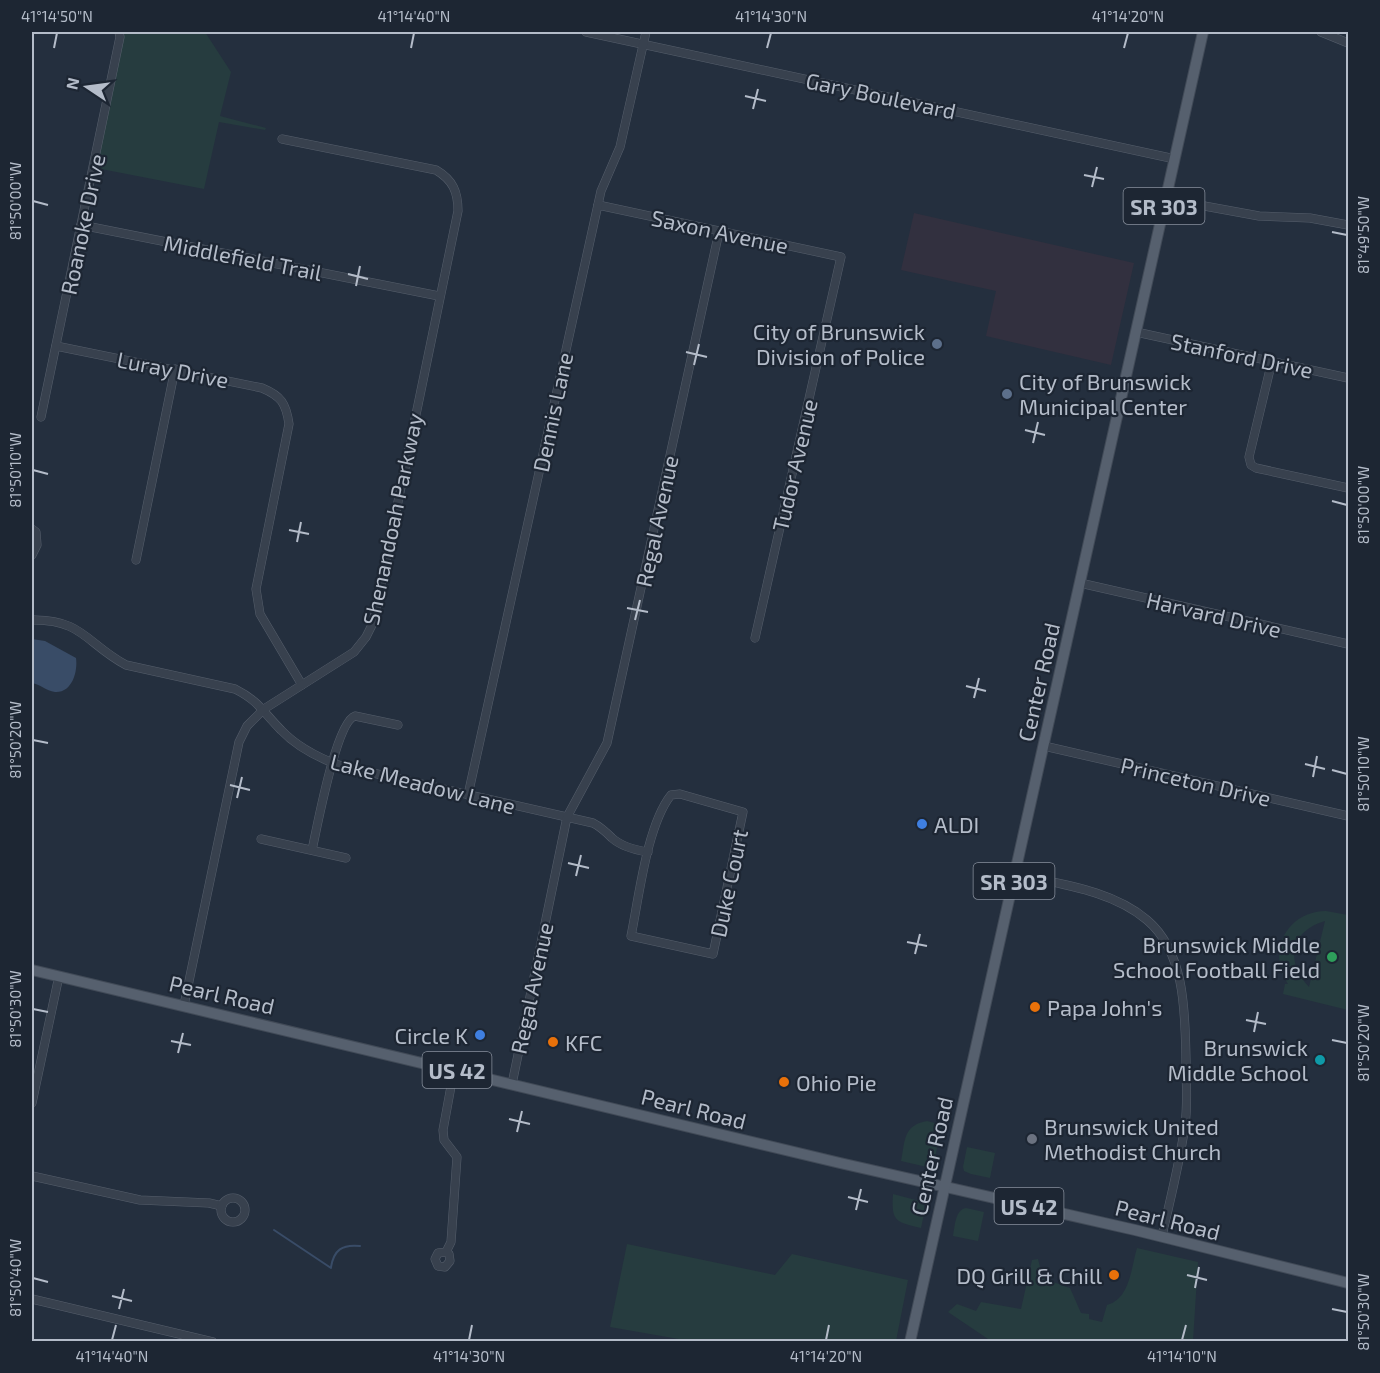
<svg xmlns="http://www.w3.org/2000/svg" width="1380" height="1373" font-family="'Exo 2',sans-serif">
<rect width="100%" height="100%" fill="#242f3e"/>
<path fill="#32303f" d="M914 213 1134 263 1111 365 986 336 996 291 901 270Z"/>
<g fill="#263c3f" fill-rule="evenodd">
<path d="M124 32H205L231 72 220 116 266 128 265 130 219 122 204 189 96 168Z"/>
<path d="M1326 911 1348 915V1010L1283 994 1285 984H1288C1266 952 1287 911 1326 911ZM1325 921 1309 987C1285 962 1290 931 1325 921Z"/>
<path d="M927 1121 942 1125 934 1162 927 1167 901 1161C905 1141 903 1125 927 1121Z"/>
<path d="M967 1147 995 1153 990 1178 971 1174 964 1171 963 1167Z"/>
<path d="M893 1194 923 1202 925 1209 921 1228C896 1222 891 1222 893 1194Z"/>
<path d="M966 1208 984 1212 978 1241 953 1236C955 1226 955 1210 966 1208Z"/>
<path d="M627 1244 775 1275 792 1254 908 1280 896 1341 776 1342 768 1340 767 1342 690 1341 610 1327Z"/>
<path d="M1137 1248 1198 1262 1193 1341H991L948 1312 957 1304 976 1311 981 1302 1021 1309 1032 1260 1038 1259 1042 1275 1053 1282 1070 1288 1081 1313 1089 1314V1319L1102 1322 1107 1305C1130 1299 1131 1268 1137 1248Z"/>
</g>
<path fill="#394c67" d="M32 639 45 641 76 658C78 672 72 693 55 692 46 691 40 684 32 683Z"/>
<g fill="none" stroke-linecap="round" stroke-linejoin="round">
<g stroke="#394c67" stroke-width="2">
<path d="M274 1230 331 1268"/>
<path d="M331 1267C334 1250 342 1244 360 1246"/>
</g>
<g stroke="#565f6c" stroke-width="9">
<g id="minor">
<path d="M586 32 1175 159"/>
<path d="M1321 32 1348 43"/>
<path d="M1166 199 1259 216 1310 218 1348 225"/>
<path d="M598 205 841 257 755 638"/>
<path d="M81 225 439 296"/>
<path d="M1136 332 1348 378"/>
<path d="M56 346 262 388C281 396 286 403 289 424L256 589 260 614 302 685"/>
<path d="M1272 361 1249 457 1251 465 1256 468 1348 488"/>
<path d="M41 417 120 37 119 32"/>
<path d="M32 529 36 532 37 545 32 555"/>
<path d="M136 560 175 369"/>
<path d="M1080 583 1348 644"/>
<path d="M32 620C82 619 87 644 126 665L235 689C259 701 263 712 281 730 297 747 317 757 338 765L593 823C601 827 606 832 612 838 622 847 635 850 648 852"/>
<path d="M1044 746 1348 816"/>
<path d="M680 794 743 812 713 954 631 936C639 897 647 825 671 795Z"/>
<path d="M468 795 601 191 620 147 646 32"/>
<path d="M261 839 346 858"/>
<path d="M312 850C317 828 336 722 355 716L398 725"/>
<path d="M1015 874C1059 884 1112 890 1147 920 1186 953 1185 1015 1186 1061 1186 1082 1188 1104 1185 1125 1180 1162 1170 1200 1162 1236"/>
<path d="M184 1005 239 742 247 726 264 709 354 652 366 637 373 623 458 211C458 192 453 180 436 170L282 139"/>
<path d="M512 1084 567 817 607 743 719 232"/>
<path d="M32 1103 59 976"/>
<path d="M32 1176 140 1200 209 1203 222 1206"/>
<circle cx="233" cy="1210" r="12"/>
<path d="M446 1252 449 1254 450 1261 445 1267 438 1266 435 1259 438 1253 446 1252 451 1242 457 1157 444 1140 443 1130 454 1070"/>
<path d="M32 1299 213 1342"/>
</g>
</g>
<g stroke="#414a57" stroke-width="12">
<g id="major">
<path d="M32 970 840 1163 1135 1230 1348 1283"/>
<path d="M910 1342 1203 32"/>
</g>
</g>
<use href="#minor" stroke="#38414e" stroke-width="8"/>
<use href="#major" stroke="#56606e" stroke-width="10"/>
</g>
<path fill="none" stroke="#b4bcc9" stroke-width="2" d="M54 48 57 33M411 48 414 33M767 48 771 33M1124 48 1128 33M745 96 766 101M753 109 758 89M1084 175 1104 179M1092 187 1097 167M33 201 48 205M1332 232 1347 235M348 274 368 279M356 286 360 266M686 352 707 357M694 365 699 344M1025 430 1045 435M1033 443 1038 422M33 470 48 474M1332 501 1347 505M289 530 309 534M297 542 301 522M627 608 648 612M635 620 640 600M966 686 986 691M974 698 979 678M33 740 48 743M1305 764 1325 769M1332 770 1347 774M1313 777 1317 756M230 785 250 790M237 798 242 777M568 863 589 868M576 876 581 855M907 942 927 946M915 954 920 934M33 1009 48 1012M1246 1020 1266 1024M1254 1032 1258 1012M1332 1040 1347 1043M171 1041 191 1045M178 1053 183 1033M509 1119 530 1124M517 1132 522 1111M848 1197 868 1202M856 1210 861 1189M1187 1275 1207 1280M33 1278 48 1282M1195 1288 1199 1267M112 1296 132 1301M119 1309 124 1289M1332 1309 1347 1312M112 1340 116 1325M469 1340 472 1325M826 1340 829 1325M1182 1340 1186 1325"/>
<g fill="#5c6f8a" stroke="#1d2633" stroke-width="2">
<circle cx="937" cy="344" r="6"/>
<circle cx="1007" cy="394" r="6"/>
</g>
<g fill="#3f7fe0" stroke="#1d2633" stroke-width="2">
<circle cx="922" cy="824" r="6"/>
<circle cx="480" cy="1035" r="6"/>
</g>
<circle fill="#2e9e5b" stroke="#1d2633" stroke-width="2" cx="1332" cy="957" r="6"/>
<g fill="#e8710a" stroke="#1d2633" stroke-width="2">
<circle cx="1035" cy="1007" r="6"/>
<circle cx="553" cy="1042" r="6"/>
<circle cx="784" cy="1082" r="6"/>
<circle cx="1114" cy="1275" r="6"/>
</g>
<circle fill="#0f9aa8" stroke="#1d2633" stroke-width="2" cx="1320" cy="1060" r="6"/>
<circle fill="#6b7280" stroke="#1d2633" stroke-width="2" cx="1032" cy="1139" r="6"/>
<g text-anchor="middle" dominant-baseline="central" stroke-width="4.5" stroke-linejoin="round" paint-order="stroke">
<g fill="#1d2633" stroke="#878f9c" stroke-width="1.5">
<rect x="1123.5" y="188" width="81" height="36" rx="4.5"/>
<rect x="973.5" y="863" width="81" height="36" rx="4.5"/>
<rect x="422.5" y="1052" width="69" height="36" rx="4.5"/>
<rect x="994.5" y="1188" width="69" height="36" rx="4.5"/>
</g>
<g font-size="21" font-weight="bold" fill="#b4bcc9">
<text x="1164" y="206">SR 303</text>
<text x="1014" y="881">SR 303</text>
<text x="457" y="1070">US 42</text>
<text x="1029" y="1206">US 42</text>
</g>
<g font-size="22" fill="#b4bcc9" stroke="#1d2633">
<text transform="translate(881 95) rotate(12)">Gary Boulevard</text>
<text transform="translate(82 224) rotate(-78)">Roanoke Drive</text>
<text transform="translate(720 231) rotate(12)">Saxon Avenue</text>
<text transform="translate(243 257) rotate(11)">Middlefield Trail</text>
<text transform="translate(1242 355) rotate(12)">Stanford Drive</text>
<text transform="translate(173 369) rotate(11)">Luray Drive</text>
<text transform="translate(552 412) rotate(-78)">Dennis Lane</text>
<text transform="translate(794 465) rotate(-77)">Tudor Avenue</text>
<text transform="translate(392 519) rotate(-78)">Shenandoah Parkway</text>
<text transform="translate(656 521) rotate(-78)">Regal Avenue</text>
<text transform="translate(1214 614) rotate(13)">Harvard Drive</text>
<text transform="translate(1038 682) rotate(-77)">Center Road</text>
<text transform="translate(1196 781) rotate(13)">Princeton Drive</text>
<text transform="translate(423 783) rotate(14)">Lake Meadow Lane</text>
<text transform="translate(728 883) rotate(-78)">Duke Court</text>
<text transform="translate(531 988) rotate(-78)">Regal Avenue</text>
<text transform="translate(222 994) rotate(13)">Pearl Road</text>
<text transform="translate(694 1108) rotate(14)">Pearl Road</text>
<text transform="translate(931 1156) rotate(-77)">Center Road</text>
<text transform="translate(1168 1219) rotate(14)">Pearl Road</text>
</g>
<g font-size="22" fill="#b4bcc9" stroke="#1d2633" text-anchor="start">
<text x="925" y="331" text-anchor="end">City of Brunswick<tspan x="925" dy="25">Division of Police</tspan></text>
<text x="1019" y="381">City of Brunswick<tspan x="1019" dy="25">Municipal Center</tspan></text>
<text x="934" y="824">ALDI</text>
<text x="1320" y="944" text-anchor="end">Brunswick Middle<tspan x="1320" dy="25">School Football Field</tspan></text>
<text x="1047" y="1007">Papa John's</text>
<text x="468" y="1035" text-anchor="end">Circle K</text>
<text x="565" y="1042">KFC</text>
<text x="1308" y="1047" text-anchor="end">Brunswick<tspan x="1308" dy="25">Middle School</tspan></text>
<text x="796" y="1082">Ohio Pie</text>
<text x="1044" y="1126">Brunswick United<tspan x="1044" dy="25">Methodist Church</tspan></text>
<text x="1102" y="1275" text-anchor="end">DQ Grill &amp; Chill</text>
</g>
</g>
<rect width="1380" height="1373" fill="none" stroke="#1d2633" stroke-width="66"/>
<g transform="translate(87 87) rotate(283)" stroke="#1d2633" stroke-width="4.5" paint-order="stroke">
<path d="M0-4.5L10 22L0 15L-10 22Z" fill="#b4bcc9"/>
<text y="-9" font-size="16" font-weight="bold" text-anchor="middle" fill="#b4bcc9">N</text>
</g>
<rect x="33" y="33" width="1314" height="1307" fill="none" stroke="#b4bcc9" stroke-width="2"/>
<g font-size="15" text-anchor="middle" fill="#b4bcc9">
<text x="57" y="22">41°14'50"N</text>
<text x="414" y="22">41°14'40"N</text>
<text x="771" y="22">41°14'30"N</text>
<text x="1128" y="22">41°14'20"N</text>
<text transform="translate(16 201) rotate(-90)" y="5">81°50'00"W</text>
<text transform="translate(1364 235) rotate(-90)" y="5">81°49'50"W</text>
<text transform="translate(16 470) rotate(-90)" y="5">81°50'10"W</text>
<text transform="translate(1364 505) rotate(-90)" y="5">81°50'00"W</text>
<text transform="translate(16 740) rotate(-90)" y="5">81°50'20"W</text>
<text transform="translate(1364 774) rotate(-90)" y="5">81°50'10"W</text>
<text transform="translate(16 1009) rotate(-90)" y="5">81°50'30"W</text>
<text transform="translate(1364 1043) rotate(-90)" y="5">81°50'20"W</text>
<text transform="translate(16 1278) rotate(-90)" y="5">81°50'40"W</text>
<text transform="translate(1364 1312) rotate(-90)" y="5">81°50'30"W</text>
<text x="112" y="1362">41°14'40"N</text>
<text x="469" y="1362">41°14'30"N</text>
<text x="826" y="1362">41°14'20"N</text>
<text x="1182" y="1362">41°14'10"N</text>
</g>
</svg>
